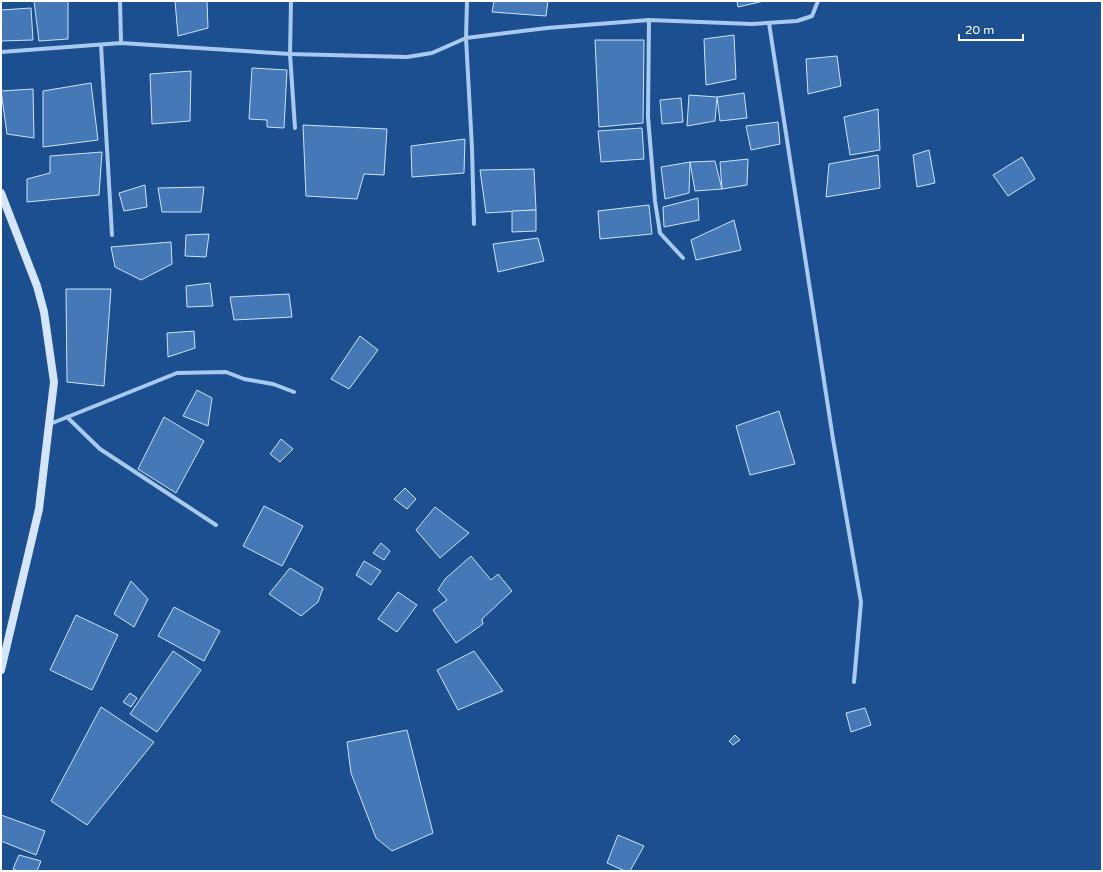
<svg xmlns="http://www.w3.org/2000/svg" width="1103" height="872" font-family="'Varela Round',sans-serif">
<rect width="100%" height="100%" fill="#1b4f8f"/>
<g fill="#4478b7" stroke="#cfe3fa">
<path d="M34 1H68V39L39 41Z"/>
<path d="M175 1H207L208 28 178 36Z"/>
<path d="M494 1H548L546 16 492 12Z"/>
<path d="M737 1H764L738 7Z"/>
<path d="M31 8 33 40 1 41V10Z"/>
<path d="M734 35 736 79 706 85 704 39Z"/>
<path d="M595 40H644L643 123 599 127Z"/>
<path d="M837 56 841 86 808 94 806 59Z"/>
<path d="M252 68 287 70 284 128 267 127V120L249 119Z"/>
<path d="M191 71 190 121 152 124 150 74Z"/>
<path d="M91 83 98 140 43 147V91Z"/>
<path d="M33 89 34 138 7 134 1 91Z"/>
<path d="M744 93 747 118 720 121 717 97Z"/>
<path d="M689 95 717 97 715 121 687 126Z"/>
<path d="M681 98 683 122 662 124 660 100Z"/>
<path d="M878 109 880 150 850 155 844 117Z"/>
<path d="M778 122 780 144 751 150 746 126Z"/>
<path d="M303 125 387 129 384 175 364 174 357 199 306 196Z"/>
<path d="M642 128 644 159 601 162 598 131Z"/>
<path d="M465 139 464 173 412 177 411 146Z"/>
<path d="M929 150 935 183 917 187 913 155Z"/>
<path d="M102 152 99 195 27 202V179L50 173V156Z"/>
<path d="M878 155 880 188 826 197 829 164Z"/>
<path d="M1022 157 1035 179 1008 196 993 175Z"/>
<path d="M748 159 747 185 722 189 720 162Z"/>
<path d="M715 161 722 189 695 191 690 162Z"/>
<path d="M690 162 689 193 665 199 661 167Z"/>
<path d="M534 169 536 210 486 213 480 170Z"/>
<path d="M145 185 147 207 124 211 119 193Z"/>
<path d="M204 187 201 212H162L158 188Z"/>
<path d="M698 198 699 220 664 227 663 207Z"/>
<path d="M649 205 652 234 600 239 598 211Z"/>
<path d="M536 210V231L512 232V211Z"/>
<path d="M734 220 741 250 696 260 691 240Z"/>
<path d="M209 234 206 257 185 256 186 235Z"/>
<path d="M538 238 544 261 498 272 493 244Z"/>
<path d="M171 242 172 264 141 280 115 267 111 247Z"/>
<path d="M210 283 213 306 187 307 186 286Z"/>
<path d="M66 289H111L104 386 67 382Z"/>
<path d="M289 294 292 317 234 320 230 297Z"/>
<path d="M194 331 195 348 168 357 167 333Z"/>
<path d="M360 336 378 350 349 389 331 379Z"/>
<path d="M197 390 212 398 208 426 183 416Z"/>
<path d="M779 411 795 464 750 475 736 426Z"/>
<path d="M164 417 204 441 176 493 138 469Z"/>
<path d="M281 439 293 449 280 462 270 454Z"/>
<path d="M405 488 416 499 407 509 394 499Z"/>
<path d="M264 506 303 526 282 566 243 546Z"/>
<path d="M435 507 469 533 440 558 416 530Z"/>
<path d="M381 543 390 551 384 560 373 553Z"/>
<path d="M471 556 491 580 498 574 512 591 482 619 483 624 456 643 433 610 447 600 438 590 445 579Z"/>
<path d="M364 561 381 571 371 585 356 575Z"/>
<path d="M290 568 323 588 318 602 301 616 269 594Z"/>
<path d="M131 581 148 599 134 627 114 614Z"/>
<path d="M398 592 417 605 397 632 378 619Z"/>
<path d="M174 607 220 631 204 661 158 636Z"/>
<path d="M76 615 118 635 92 690 50 670Z"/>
<path d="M173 651 201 670 157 732 130 714Z"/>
<path d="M474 651 503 691 458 710 437 670Z"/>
<path d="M130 693 137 698 131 707 123 702Z"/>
<path d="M101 707 154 742 87 825 51 801Z"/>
<path d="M865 708 871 725 851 732 846 713Z"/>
<path d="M407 730 433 833 392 851 376 838 351 773 347 742Z"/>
<path d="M735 735 740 740 733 745 729 741Z"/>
<path d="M1 815 45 831 36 855 1 841Z"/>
<path d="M618 835 644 846 630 871H625L607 863Z"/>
<path d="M19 855 41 861 37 871H19L13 869Z"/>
</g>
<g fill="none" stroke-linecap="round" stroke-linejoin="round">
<g stroke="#a9c9ee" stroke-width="4">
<path d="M120 1 121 43"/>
<path d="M291 1 290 54 295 128"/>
<path d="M649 20 648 117 655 201 660 233 683 258"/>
<path d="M769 23 833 439 861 602 854 682"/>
<path d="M101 45 112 235"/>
<path d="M1 52 121 43 290 54 407 57 432 53 466 38 467 1"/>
<path d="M474 224 472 148 466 38 547 28 649 20 752 24 797 21 812 16 818 1"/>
<path d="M67 417 100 449 216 525"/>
<path d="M50 424 177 373 226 372 244 379 273 384 294 392"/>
</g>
<path stroke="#d6e6fa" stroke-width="8" d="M1 193 37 286 44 312 54 382 39 509 1 670"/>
</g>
<rect width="1103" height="872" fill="none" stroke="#ffffff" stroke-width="4"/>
<path d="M959 34v6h64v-6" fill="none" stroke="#ffffff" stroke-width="2"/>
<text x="965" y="34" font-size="12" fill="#ffffff" stroke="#1b4f8f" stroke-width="3" paint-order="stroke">20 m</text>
</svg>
